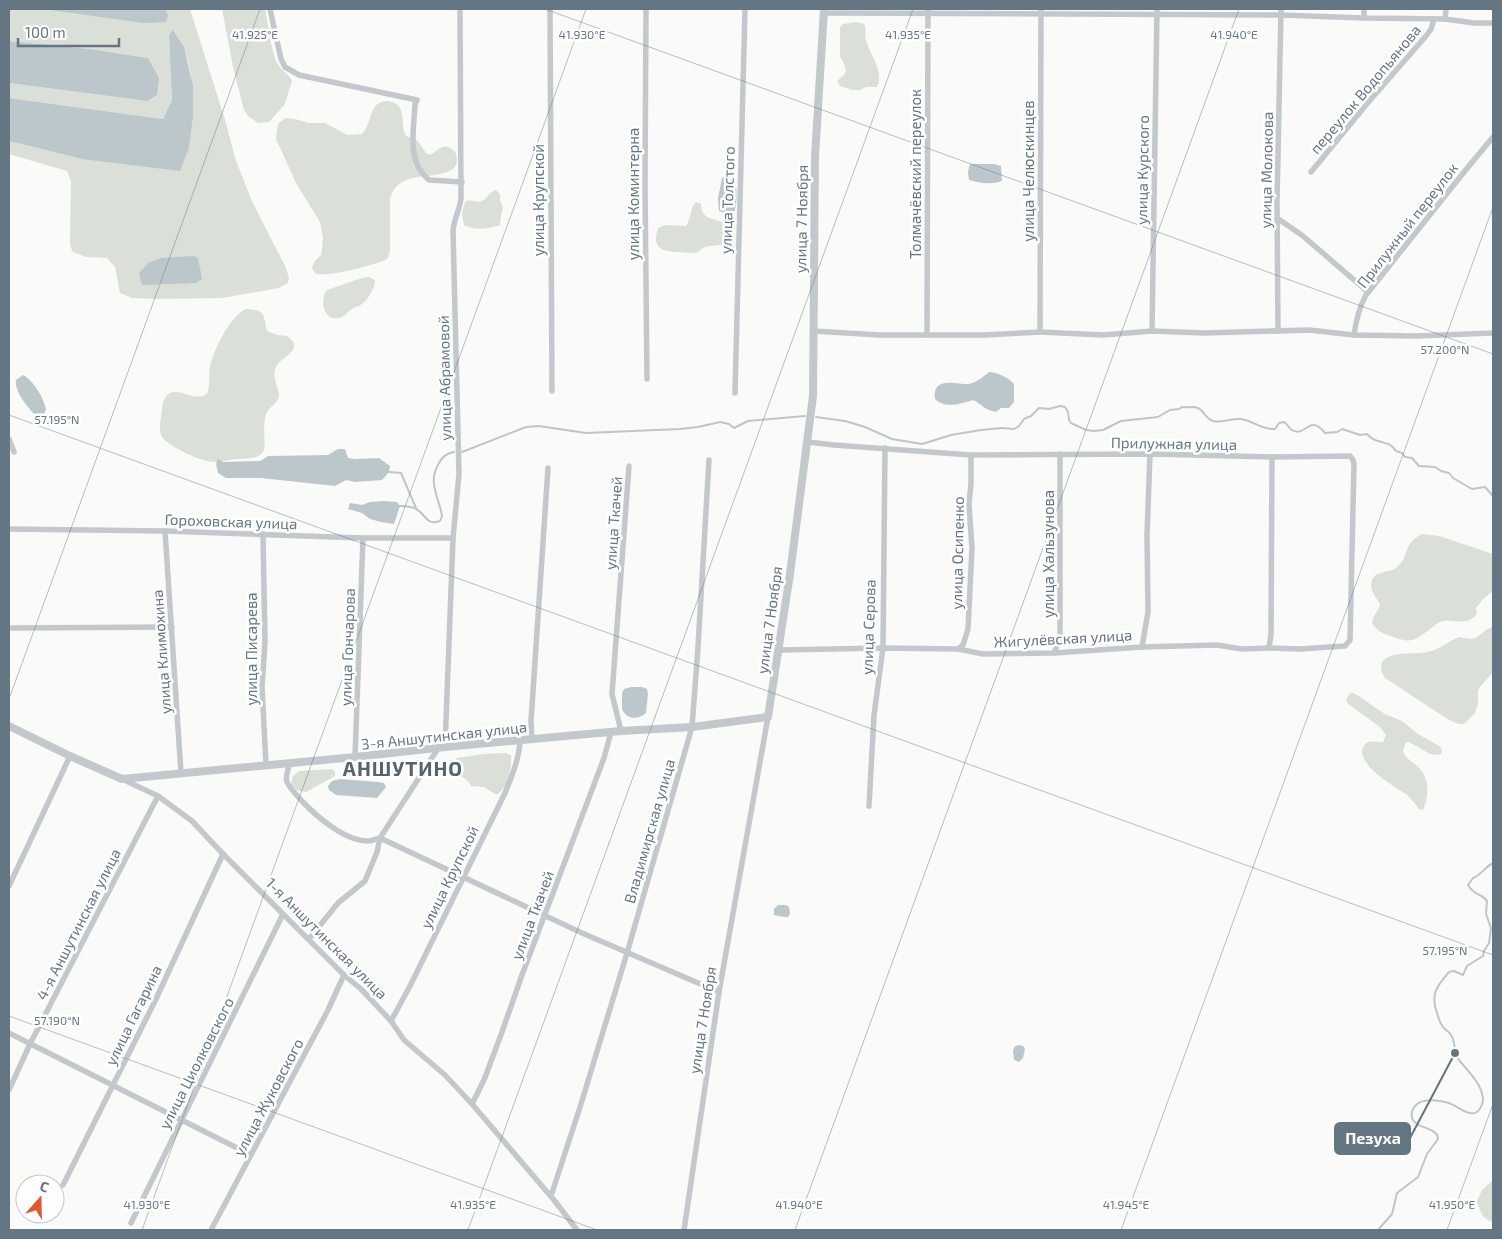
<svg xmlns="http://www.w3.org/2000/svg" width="1502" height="1239" font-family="'Exo 2',sans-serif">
<rect width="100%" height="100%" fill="#fafaf8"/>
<g fill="#dadfd7">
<path d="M9 9H43L168 15 165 9H190L226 123 235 158 251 199 286 268 289 278 288 283 279 288 222 298 158 299 132 298 120 293 115 267 107 258 86 257 73 252 71 248 70 243 71 181 67 171 9 154V141L82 159 193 116C193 87 192 54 173 31L169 35 172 100 163 119 9 98V83L147 101 148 58 90 49 9 41Z"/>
<path d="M222 9H265C268 23 271 54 279 66 283 72 289 74 292 81L285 104 269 122 258 123 248 116 244 110 233 67Z"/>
<path d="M856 22 864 24C867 29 864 34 866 40 869 54 885 71 877 87H866L860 90H852L840 86 837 81 844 75 846 71 844 64 840 56V27L843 24Z"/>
<path d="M388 101C409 105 399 123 406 136L417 140 426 153 430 155C437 152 442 143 450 148 453 150 455 151 456 154 457 157 457 162 456 165 445 184 399 165 390 199V252L387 259C375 265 329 277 316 274L312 268 315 261 321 255 322 250 323 237 320 222 296 183 276 139 278 124 285 118 295 119 308 123H325L347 135 362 134C373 123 368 101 388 101Z"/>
<path d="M496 190 500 194V200L503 208 501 215 500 225C489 229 475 231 464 225L462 214 465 202C471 198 475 203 482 201 488 199 488 192 496 190Z"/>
<path d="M696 202 701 204C701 222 717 217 728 225 740 250 716 243 705 247 701 248 700 252 695 253 688 253 681 252 674 252 658 250 653 246 658 228L666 225 686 226C691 219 690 207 696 202Z"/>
<path d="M369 277 375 280C375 288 367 302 359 306 357 307 354 307 352 309 347 312 345 317 339 318 324 322 319 300 327 290L362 278Z"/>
<path d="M246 309C266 310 263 314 267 331L277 335 287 336C307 351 279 356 275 369 272 378 279 387 279 396 278 404 268 407 266 415 262 426 266 438 264 450 259 460 247 458 237 459 229 459 222 462 214 462 202 462 169 447 162 437 158 430 161 418 162 410 162 405 164 396 170 393 182 388 193 402 207 394 211 385 208 376 210 366 214 350 230 316 246 309Z"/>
<path d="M1422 534 1439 536 1493 554V591L1484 598 1476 608 1477 614C1467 627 1453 618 1440 622 1437 623 1433 627 1430 629 1414 641 1411 644 1391 636 1382 633 1377 631 1372 623 1373 615 1378 612 1380 605 1377 597 1368 589 1372 580 1377 570 1389 573 1396 568 1410 558 1402 543 1422 534Z"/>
<path d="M1493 627V672L1480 687 1478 691V704L1475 713 1464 724H1459L1449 720 1385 678 1381 671 1382 662C1393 649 1416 656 1431 651 1442 648 1450 640 1460 637 1482 643 1477 632 1493 627Z"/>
<path d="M1350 693H1353L1359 696 1374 707 1385 714 1402 721 1418 734 1441 747 1442 753 1439 755 1430 754 1409 742H1406L1403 750 1404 754C1408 760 1414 763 1419 768 1430 779 1429 796 1423 810L1419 809C1415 804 1411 798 1406 794 1392 785 1363 769 1362 751 1367 736 1373 744 1383 742L1386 735 1380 727 1348 704 1346 699Z"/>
<path d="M506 753 511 755C512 767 508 787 498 794H495L484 787 471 786C467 775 445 774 457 758L484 754Z"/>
<path d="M332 769 335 772V776L306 792 296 790 291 784 293 776 299 771Z"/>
<path d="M1493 1180V1222C1482 1219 1480 1211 1477 1201L1482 1190Z"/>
</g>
<g fill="#bbc7cb">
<path d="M43 9H165L168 15 166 22 144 23Z"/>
<path d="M173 30 184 47 193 86V116L189 147 180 171 82 159 9 141V98L163 119 172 100 169 35Z"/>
<path d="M9 41 90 49 148 58 159 78 157 95 147 101 9 83Z"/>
<path d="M971 164H994L1001 166 1002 181C991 185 980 183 969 180L968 173 969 166Z"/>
<path d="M725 177 735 179C737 189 738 205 733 214L724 213 719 211 718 198 722 178Z"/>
<path d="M194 256 198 258 202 279 196 283 142 285 139 273 148 263 161 258Z"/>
<path d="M989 372C997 372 1009 378 1014 384V402L1009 408H1001L996 412C984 410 982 404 973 400 960 404 945 409 935 399 932 376 956 384 968 384 976 383 983 377 989 372Z"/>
<path d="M23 375C33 380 44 398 46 410L43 416H36C28 408 14 391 16 380Z"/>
<path d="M338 449H345L348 458 355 459 379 458 390 466 389 472 382 480 355 482 346 480 335 486 261 478H226L218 473 216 464 218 459 223 462 260 461 268 456 328 455Z"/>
<path d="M383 501 397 502 400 506 394 524 381 522 370 519 362 513 348 509 350 503 362 505 370 502Z"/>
<path d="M631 687H642L647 689 648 694 646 713C638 720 627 720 622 709V693L624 689Z"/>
<path d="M340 779 378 782 384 783 386 787 377 798 336 795 329 790 328 786 332 781Z"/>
<path d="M778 905H786L789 907 790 914 788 917H784L774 915V909Z"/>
<path d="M1018 1045 1023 1046 1025 1049 1023 1058 1019 1062 1014 1060 1013 1052 1014 1047Z"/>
</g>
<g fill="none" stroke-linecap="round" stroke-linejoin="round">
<g stroke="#bbc7cb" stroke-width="2">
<path d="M816 417 845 421 865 427 892 439 922 444 951 435 981 430 1002 428 1014 429 1019 426 1024 419 1031 416 1039 408 1049 409 1060 406 1065 407 1068 412 1069 420 1071 423 1086 430 1094 431 1103 430 1121 421 1158 417 1170 410 1179 409 1182 407C1187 408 1193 406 1198 408 1204 411 1206 419 1213 421 1222 423 1232 418 1241 419 1254 421 1262 430 1275 429L1279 423 1284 422C1288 424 1288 428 1292 430 1306 438 1309 413 1325 433L1337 432 1342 429 1360 435 1367 434C1370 437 1373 440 1378 441 1387 444 1391 443 1396 451L1402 453 1405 457 1412 458 1419 466 1435 467 1441 471 1449 473 1453 478 1472 489 1485 487 1493 496"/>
<path d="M462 452 526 427 539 426 586 433 680 429 698 427 720 422 729 424 734 428 748 421 805 416"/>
<path d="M389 472 401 473 416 508"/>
<path d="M400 506C405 506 411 506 416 509 426 514 426 526 440 521L442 516C439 497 427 482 439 463 442 457 447 453 454 452"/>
<path d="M1493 832V842"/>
<path d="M1378 1230 1392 1214 1397 1193 1418 1177 1427 1154 1438 1139C1438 1125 1408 1130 1412 1112 1416 1096 1438 1100 1449 1103 1457 1106 1463 1112 1470 1113 1478 1115 1483 1106 1483 1098 1481 1083 1468 1071 1459 1060 1453 1052 1456 1042 1451 1035 1449 1031 1445 1030 1443 1027 1440 1023 1438 1017 1437 1013 1430 994 1437 986 1449 972L1454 971 1463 975 1467 966 1483 956 1484 951 1489 943 1491 928 1486 914 1487 901C1481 892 1475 897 1468 885L1473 878C1481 875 1485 867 1493 863"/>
</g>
<g stroke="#c3c8cc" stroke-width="5.5">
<path d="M270 9 281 59 285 67 299 75 417 100 415 104C414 130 406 162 429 180L462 182"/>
<path d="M550 9 552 391"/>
<path d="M646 9 645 185 647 379"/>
<path d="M824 13 1281 15 1364 18 1445 19 1474 23H1493"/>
<path d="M1364 18V9"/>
<path d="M1445 19 1446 9"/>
<path d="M1311 172 1371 99 1426 36 1431 29 1434 19"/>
<path d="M1277 218 1303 236 1368 292"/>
<path d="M813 331 880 335H985L1040 332 1103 335 1152 331 1205 333 1309 330 1354 335 1416 336 1493 333"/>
<path d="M1152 331 1157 9"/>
<path d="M1278 331 1277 203 1281 9"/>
<path d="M1040 332 1041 9"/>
<path d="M927 335 928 9"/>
<path d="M1354 335C1356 320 1359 308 1366 295L1464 172 1493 137"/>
<path d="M735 393 745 9"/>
<path d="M9 439 14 452"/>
<path d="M9 529 165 531 363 538H453"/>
<path d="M165 531 181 773"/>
<path d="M263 534 265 642 262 687 266 765"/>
<path d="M9 628 172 627"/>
<path d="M1142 647 1148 612 1147 535 1150 454"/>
<path d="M1269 648 1271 634 1272 457"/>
<path d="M958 649 963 645 968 629 972 548 969 505 971 483V455"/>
<path d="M780 650 883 648 958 649 983 654 1054 653 1142 647 1217 645 1242 649 1269 648 1300 649 1345 646 1350 640 1354 464 1353 460 1350 456 1272 457 1150 454 971 455 834 445 807 442"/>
<path d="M1054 653 1060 639V454"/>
<path d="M621 731 612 694 629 466"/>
<path d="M532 740 531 721 548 468"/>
<path d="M445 747 453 538 459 474 453 231C454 219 460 209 461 198L460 9"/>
<path d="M355 757 363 538"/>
<path d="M290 763C288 769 285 777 287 782 290 789 297 795 302 801 317 817 345 841 368 841 372 841 376 839 380 838L582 933 719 992"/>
<path d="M122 779 158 796 192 821 223 854 344 975 361 989 391 1021 404 1040 445 1075 472 1104 554 1200 577 1230"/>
<path d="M869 806 874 715 883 648 885 448"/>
<path d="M9 886 70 756"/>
<path d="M309 939 338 903 365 881 377 852 380 838 439 747"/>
<path d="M391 1021 411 984 505 793C512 776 519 759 520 741"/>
<path d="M9 1033 251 1155"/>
<path d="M9 1090 30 1044 158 796"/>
<path d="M472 1104 484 1080 502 1032 522 975 604 758 611 732"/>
<path d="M63 1185 156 999 223 854"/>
<path d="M551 1196 581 1104 627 953 692 727 698 647 709 460"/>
<path d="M131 1223 283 914"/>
<path d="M211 1230 328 1010 344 975"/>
<path d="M684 1230 719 992 768 717"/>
</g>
<path stroke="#c3c8cc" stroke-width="8" d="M9 726 70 756 122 779 355 757 445 747 621 731 692 727 768 717 790 574 813 396 815 157 824 9"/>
</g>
<path fill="none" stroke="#657683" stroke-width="1" stroke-opacity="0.45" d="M545 9 1493 354M9 415 1493 955M9 699 260 9M9 1016 597 1230M142 1230 586 9M468 1230 913 9M795 1230 1239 9M1121 1230 1493 207M1447 1230 1493 1104"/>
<g text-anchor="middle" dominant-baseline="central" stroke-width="5" stroke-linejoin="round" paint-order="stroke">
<g font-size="15" fill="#657683" stroke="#fff">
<text transform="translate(1365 89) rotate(-50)">переулок Водопьянова</text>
<text transform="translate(1142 170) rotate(-89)">улица Курского</text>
<text transform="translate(1266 170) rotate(-89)">улица Молокова</text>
<text transform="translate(1028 171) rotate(-90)">улица Челюскинцев</text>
<text transform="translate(915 174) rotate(-90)">Толмачёвский переулок</text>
<text transform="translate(633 194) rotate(-90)">улица Коминтерна</text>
<text transform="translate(538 200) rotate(-90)">улица Крупской</text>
<text transform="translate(727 200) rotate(-88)">улица Толстого</text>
<text transform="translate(801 219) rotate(-89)">улица 7 Ноября</text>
<text transform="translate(1407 225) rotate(-52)">Прилужный переулок</text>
<text transform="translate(444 378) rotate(-91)">улица Абрамовой</text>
<text transform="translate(1174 443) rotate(1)">Прилужная улица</text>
<text transform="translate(231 521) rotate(2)">Гороховская улица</text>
<text transform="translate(613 523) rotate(-86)">улица Ткачей</text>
<text transform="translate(957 553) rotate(-89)">улица Осипенко</text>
<text transform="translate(1048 554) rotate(-90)">улица Хальзунова</text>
<text transform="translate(769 620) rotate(-82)">улица 7 Ноября</text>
<text transform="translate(868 627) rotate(-88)">улица Серова</text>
<text transform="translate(1063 638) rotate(-3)">Жигулёвская улица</text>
<text transform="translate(347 647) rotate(-88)">улица Гончарова</text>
<text transform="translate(251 649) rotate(-90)">улица Писарева</text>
<text transform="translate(161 652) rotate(-94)">улица Климохина</text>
<text transform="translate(444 735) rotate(-6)">3-я Аншутинская улица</text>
<text transform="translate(649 831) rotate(-74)">Владимирская улица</text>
<text transform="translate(449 877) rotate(-64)">улица Крупской</text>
<text transform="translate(532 915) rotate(-69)">улица Ткачей</text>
<text transform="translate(78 924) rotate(-63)">4-я Аншутинская улица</text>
<text transform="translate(327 938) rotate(45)">1-я Аншутинская улица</text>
<text transform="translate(133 1015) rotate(-64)">улица Гагарина</text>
<text transform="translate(702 1020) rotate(-81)">улица 7 Ноября</text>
<text transform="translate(196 1063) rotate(-63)">улица Циолковского</text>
<text transform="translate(268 1097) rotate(-62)">улица Жуковского</text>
</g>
<g font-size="20" font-weight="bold" letter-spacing="1" fill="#57646e" stroke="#fff">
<text x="403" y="768">АНШУТИНО</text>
</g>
</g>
<g font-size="12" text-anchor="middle" fill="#657683" stroke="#fff" stroke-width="5" stroke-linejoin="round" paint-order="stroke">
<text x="582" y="39">41.930°E</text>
<text x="908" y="39">41.935°E</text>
<text x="1234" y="39">41.940°E</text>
<text x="255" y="39">41.925°E</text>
<text x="1445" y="354">57.200°N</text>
<text x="57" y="424">57.195°N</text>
<text x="1445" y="955">57.195°N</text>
<text x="57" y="1025">57.190°N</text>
<text x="147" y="1209">41.930°E</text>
<text x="473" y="1209">41.935°E</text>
<text x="799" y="1209">41.940°E</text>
<text x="1126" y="1209">41.945°E</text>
<text x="1452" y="1209">41.950°E</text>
</g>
<path fill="none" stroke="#657683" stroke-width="2" d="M1455 1053L1410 1138"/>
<circle fill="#657683" stroke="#fff" stroke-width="2" cx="1455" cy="1053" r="5"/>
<rect fill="#657683" stroke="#657683" stroke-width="2" x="1335" y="1123" width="75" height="31" rx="5"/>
<g font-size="16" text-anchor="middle" font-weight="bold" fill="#fff">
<text x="1373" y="1144">Пезуха</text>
</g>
<rect width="1502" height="1239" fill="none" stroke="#657683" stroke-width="20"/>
<g transform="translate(40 1199) rotate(20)"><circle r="24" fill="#ffffff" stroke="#c1c8cd"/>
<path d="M0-4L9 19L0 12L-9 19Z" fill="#e4572e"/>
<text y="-8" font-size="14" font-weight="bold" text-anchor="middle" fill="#657683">С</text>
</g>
<path d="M18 38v8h101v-8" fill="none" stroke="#657683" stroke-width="2.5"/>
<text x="25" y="38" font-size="15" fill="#657683" stroke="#ffffff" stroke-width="4" paint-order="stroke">100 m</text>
</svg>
